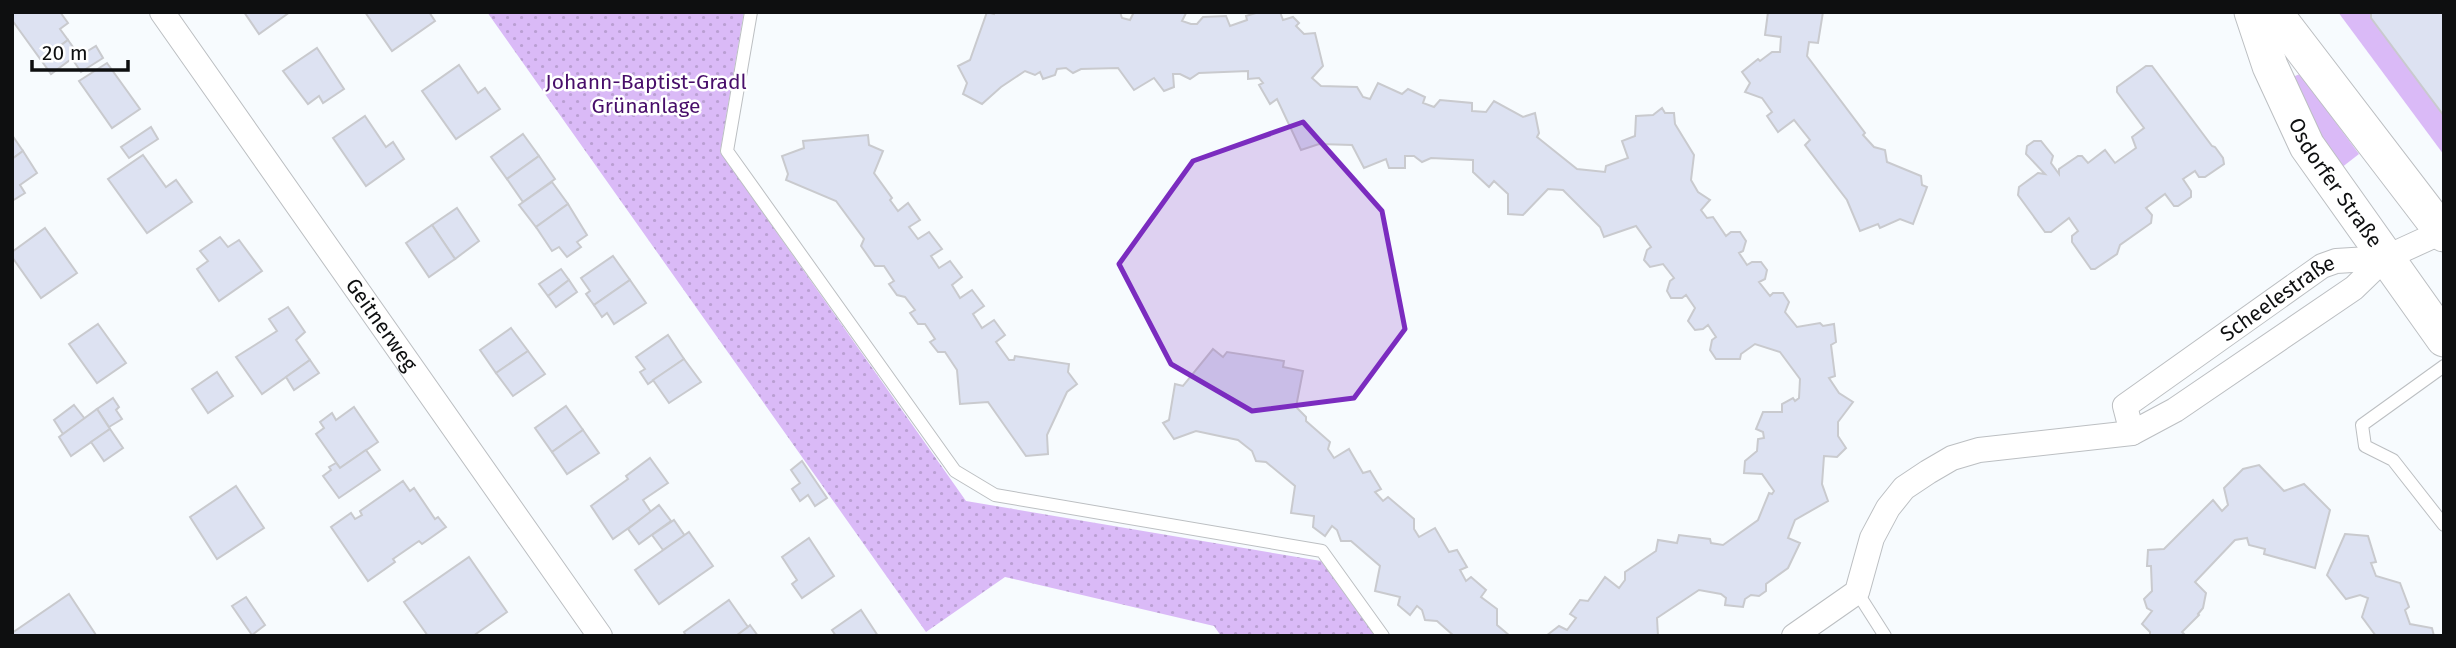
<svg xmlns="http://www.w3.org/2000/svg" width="2456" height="648" font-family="'Fira Sans',sans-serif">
<defs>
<pattern id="park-dots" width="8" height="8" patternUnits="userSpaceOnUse" patternTransform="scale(1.75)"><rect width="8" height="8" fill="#dabaf7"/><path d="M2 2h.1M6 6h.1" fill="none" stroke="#ba9fd3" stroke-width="1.8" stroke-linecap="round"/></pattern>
</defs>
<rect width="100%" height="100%" fill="#f7fbfe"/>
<g fill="#dabaf7">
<path d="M2338 12H2444V155Z"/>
<path d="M2300 74 2359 154 2341 168 2317 132 2290 78Z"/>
</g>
<path fill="url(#park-dots)" d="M487 12H744L720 152 966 501 1321 561 1375 636H1221L1214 626 1005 577 926 632Z"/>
<g fill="#dde2f2" stroke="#c9cace" stroke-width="2">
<path d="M12 12H60L68 23 60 29 68 40 41 60 12 20Z"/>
<path d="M244 12H290L259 34Z"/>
<path d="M365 12H429L435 21 392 51Z"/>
<path d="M987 12 994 14 995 12H1120L1122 18 1130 20 1134 12H1183L1186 13 1182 21 1191 24H1197L1203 17 1226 16 1230 26 1247 20 1246 16 1259 12H1280L1283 20 1293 17 1299 23 1296 26 1304 34 1315 33 1323 66 1312 78 1321 86 1357 87 1363 97 1370 99 1378 83 1402 94 1408 89 1425 97 1423 103 1434 107 1440 100 1472 103V111L1486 112 1494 101 1523 117 1535 113 1539 133 1537 137 1577 169 1605 172 1606 166 1628 158 1622 141 1635 136 1636 116 1653 115 1662 108 1665 113H1674L1675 124 1694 155 1691 180 1698 192 1710 200 1701 210 1707 218 1713 217 1726 236 1731 232H1740L1746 241 1743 251 1739 253 1747 265 1752 262H1761L1767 270 1765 279 1759 282 1770 296 1773 293H1783L1789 302 1785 312 1797 327 1820 323 1823 326 1834 324 1836 342 1831 345 1835 376 1829 378 1839 393 1853 402 1838 422V436L1846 448 1837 457 1824 456 1822 484 1828 501 1795 520 1788 538 1800 543 1788 568 1766 584V591L1759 596 1751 595 1745 599 1743 607 1725 605 1726 598 1721 594 1699 590 1657 618 1658 636H1546L1559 626 1567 630 1576 618 1570 614 1580 600 1588 601 1605 577 1619 588 1625 580V572L1656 551 1658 540 1677 543 1679 535 1710 539 1711 543 1723 545 1758 520 1769 493 1772 494 1774 491 1762 474 1744 473 1745 461 1757 451 1758 439 1764 438 1763 432 1756 429 1763 412H1782V404L1793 398 1795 401 1799 398 1800 379 1780 352 1755 344 1741 354 1740 359H1716L1710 350 1712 340 1716 337 1708 325 1703 329 1695 330 1688 321 1695 308 1686 295 1682 298H1671L1667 291 1670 281 1674 278 1663 264 1650 267 1644 260 1647 250 1651 247 1636 226 1604 237 1600 227 1563 190 1548 189 1523 215 1508 214V194L1494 181 1489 187 1473 172V160L1431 158 1422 162 1414 156H1405V168H1389L1386 159 1364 168 1352 145 1319 144 1301 150 1277 99 1270 104 1259 85 1263 83 1259 78 1248 79V71L1199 73 1190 79 1180 74H1173L1174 87 1164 91 1154 78 1134 90 1118 68 1081 69 1073 73 1066 68 1057 69 1055 75 1043 79 1040 72 1035 75 1025 71 1001 87 982 104 963 94 967 83 958 66 970 60Z"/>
<path d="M1768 12H1823L1818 43 1809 42 1807 56 1865 133 1863 135 1874 147 1885 150 1887 162 1921 176 1922 185 1927 187 1913 224 1900 219 1880 228 1878 224 1860 231 1847 200 1805 145 1810 140 1794 120 1778 132 1767 116 1772 112 1762 98 1745 92 1750 83 1742 72 1758 59 1760 61 1772 52H1780L1781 37 1765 35Z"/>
<path d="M2371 12H2444V116L2371 18Z"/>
<path d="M68 40 78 54 51 74 41 60Z"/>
<path d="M96 46 103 58 81 72 73 60Z"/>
<path d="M317 48 344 89 323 103 319 96 308 104 283 71Z"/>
<path d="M107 63 140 109 112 128 79 81Z"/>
<path d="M459 65 478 93 485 88 500 109 456 139 422 91Z"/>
<path d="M2146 66H2152L2212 146 2215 147 2223 158 2224 164 2205 177H2199L2195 171 2183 179 2191 191V197L2178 206H2174L2165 194 2146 208 2152 215 2151 223 2120 245 2117 254 2095 269H2091L2072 242V236L2078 231 2069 218 2051 232H2045L2018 195 2019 187 2038 173 2045 174 2026 154 2027 146 2034 141H2041L2053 156 2051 163 2059 174V169L2078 156H2082L2088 163 2105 150 2115 163 2136 148 2132 137 2144 128 2117 92V87Z"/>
<path d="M365 116 386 147 393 142 404 159 366 186 333 138Z"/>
<path d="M151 127 158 139 129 158 121 147Z"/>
<path d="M523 134 539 156 507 179 491 157Z"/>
<path d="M12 135 23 151 12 159Z"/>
<path d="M868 135 869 145 883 151 874 173 892 198 890 200 898 211 908 203 920 220 909 227 918 239 929 232 942 249 931 256 939 268 950 261 962 277 952 285 960 298 972 290 984 306 973 314 982 328 994 320 1005 335 996 342 1009 360H1014L1015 356 1069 364 1068 372 1077 384 1067 392 1047 435 1048 454 1026 456 988 402 960 404 957 370 945 352H938L930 342 935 339 925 324H918L910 313 915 310 905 297 897 295 889 284 894 281 884 266H875L861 246 864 239 836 201 786 180 788 174 782 156 804 148 803 141Z"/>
<path d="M23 151 37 173 20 185 25 193 12 201V159Z"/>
<path d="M143 155 166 187 176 180 192 202 147 233 108 179Z"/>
<path d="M539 156 555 179 523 202 507 179Z"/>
<path d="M552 182 568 204 536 227 519 205Z"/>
<path d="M568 204 587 235 577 242 581 247 567 257 559 247 552 251 536 227Z"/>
<path d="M457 208 479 241 455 259 432 225Z"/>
<path d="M432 225 455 259 429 277 406 243Z"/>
<path d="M45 228 77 273 41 298 12 257V252Z"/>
<path d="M220 237 228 247 239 240 262 271 219 301 197 269 208 261 200 251Z"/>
<path d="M613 256 630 280 594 305 586 294 590 291 581 278Z"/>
<path d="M561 269 569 280 548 296 539 284Z"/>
<path d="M569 280 577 292 556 307 548 296Z"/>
<path d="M630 280 646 303 614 324 607 313 602 317 594 305Z"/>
<path d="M288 307 305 332 296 340 310 360 262 394 236 357 277 331 269 319Z"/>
<path d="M98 324 126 363 97 383 69 344Z"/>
<path d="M511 328 528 351 496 373 480 350Z"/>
<path d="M668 335 684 359 648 384 640 372 645 369 636 357Z"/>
<path d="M1213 349 1223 357 1227 352 1284 361 1283 367 1303 371 1296 407 1306 417V421L1330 442 1328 449 1334 458 1349 449 1363 473 1370 471 1381 489 1375 492 1383 501 1388 497 1414 519V529L1419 537 1435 528 1449 552 1457 550 1467 567 1460 570 1466 581 1471 577 1486 590 1481 597 1497 609V625L1510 636H1454L1437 621 1425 620 1422 610 1417 606 1410 615 1398 605 1400 597 1375 591 1380 566 1351 541H1341L1337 530 1332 526 1325 536 1313 527 1314 516 1291 513 1295 486 1266 462 1256 461 1252 451 1238 440 1196 431 1174 439 1163 423 1169 420 1175 384 1183 386Z"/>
<path d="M528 351 545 374 513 396 496 373Z"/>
<path d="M684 359 701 382 669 403 653 380Z"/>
<path d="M310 360 319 373 294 390 286 377Z"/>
<path d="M217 372 233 396 208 413 192 389Z"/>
<path d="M113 398 119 407 116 410 122 419 109 427 97 409Z"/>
<path d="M74 405 85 419 63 434 54 420Z"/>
<path d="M566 406 583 430 552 452 535 428Z"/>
<path d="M354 407 378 442 340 468 316 434 324 428 320 422 332 413 336 420Z"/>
<path d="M97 409 110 429 71 456 59 437Z"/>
<path d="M110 429 123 448 104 461 91 442Z"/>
<path d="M583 430 599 453 567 474 552 452Z"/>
<path d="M366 450 380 470 339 498 323 476 331 470 329 467 336 463 340 468Z"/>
<path d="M650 458 668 483 643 500 651 512 613 539 591 506 628 479 626 476Z"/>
<path d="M802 461 827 498 815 506 808 495 800 501 792 489 800 483 791 470Z"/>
<path d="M2259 465 2284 491 2304 484 2330 510 2315 568 2264 554 2265 549 2249 545 2247 538 2235 540 2195 582 2206 593 2203 608 2198 614 2199 615 2182 632 2186 636H2150V632L2142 624 2152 611 2147 608 2144 599 2152 591 2151 566H2147L2148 550 2164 549 2213 500 2222 511 2228 505 2224 488 2243 469Z"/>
<path d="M403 481 410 491 414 488 435 519 438 517 446 527 422 544 419 541 393 559 395 562 368 581 331 527 351 513 355 519 362 515 360 511Z"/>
<path d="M236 486 264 528 217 559 190 517Z"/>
<path d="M659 505 671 521 639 544 628 529Z"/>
<path d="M674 520 685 536 663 550 652 535Z"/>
<path d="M689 532 713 566 659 604 635 570Z"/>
<path d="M2345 534 2368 536 2376 562 2371 563 2376 576 2400 583 2409 607 2405 610 2410 624 2432 628 2434 636H2376L2362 617 2368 598 2360 595 2346 599 2327 575Z"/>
<path d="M809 538 834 576 802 598 792 584 797 580 782 557Z"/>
<path d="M469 557 507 612 473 636H428L404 602Z"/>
<path d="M69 594 96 635 12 636V633Z"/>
<path d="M246 597 265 625 252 635 232 606Z"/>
<path d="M729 600 748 627 736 636H686L684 632Z"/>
<path d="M861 610 878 636H836L832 630Z"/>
<path d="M750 625 758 636H736L748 627Z"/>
</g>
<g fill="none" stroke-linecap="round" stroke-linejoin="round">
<g stroke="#bcbfc2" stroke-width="14">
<g id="lane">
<path d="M751 12 727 151 955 471 995 495 1322 551 1383 636"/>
<path d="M2444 366 2362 425 2365 446 2393 460 2444 525"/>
<path d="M1857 592 1885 636"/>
</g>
</g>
<g stroke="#bcbfc2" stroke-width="26">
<g id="street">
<path id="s1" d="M162 12 600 636"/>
<path id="s2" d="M2132 433 2125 406 2322 266 2336 261 2385 258"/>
<path d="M1794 636 1857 592 1872 538 1888 508 1904 488 1928 472 1952 458 1979 450 2132 433 2175 410 2354 288 2385 258 2444 231"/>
</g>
</g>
<g stroke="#bcbfc2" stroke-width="37">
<g id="secondary">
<path id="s3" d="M2252 12 2270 66 2307 146 2444 339"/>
<path d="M2274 12 2444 234"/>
</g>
</g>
<use href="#lane" stroke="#fff" stroke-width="12"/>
<use href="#street" stroke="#fff" stroke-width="24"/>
<use href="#secondary" stroke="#fff" stroke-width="35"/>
</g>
<path fill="#7b2cbf" fill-opacity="0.2" stroke="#7b2cbf" stroke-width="5" stroke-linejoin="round" d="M1303 122 1382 211 1405 329 1354 398 1252 411 1171 364 1119 264 1193 161Z"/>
<g text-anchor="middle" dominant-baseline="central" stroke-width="5" stroke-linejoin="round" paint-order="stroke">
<g font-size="21" fill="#480e6a" stroke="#fff">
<text x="646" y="82">Johann-Baptist-Gradl<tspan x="646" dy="24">Grünanlage</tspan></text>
</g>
<g font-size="21" fill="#0e0f10" stroke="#fff">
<text stroke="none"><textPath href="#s3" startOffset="191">Osdorfer Straße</textPath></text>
<text stroke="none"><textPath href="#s2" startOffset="215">Scheelestraße</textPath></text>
<text stroke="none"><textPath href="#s1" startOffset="382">Geitnerweg</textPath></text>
</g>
</g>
<rect width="2456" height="648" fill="none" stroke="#0e0f10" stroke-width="28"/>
<path d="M32 60v10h96v-10" fill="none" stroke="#0e0f10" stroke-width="3.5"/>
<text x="42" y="60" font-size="21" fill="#0e0f10" stroke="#ffffff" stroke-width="5" paint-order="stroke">20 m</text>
</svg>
